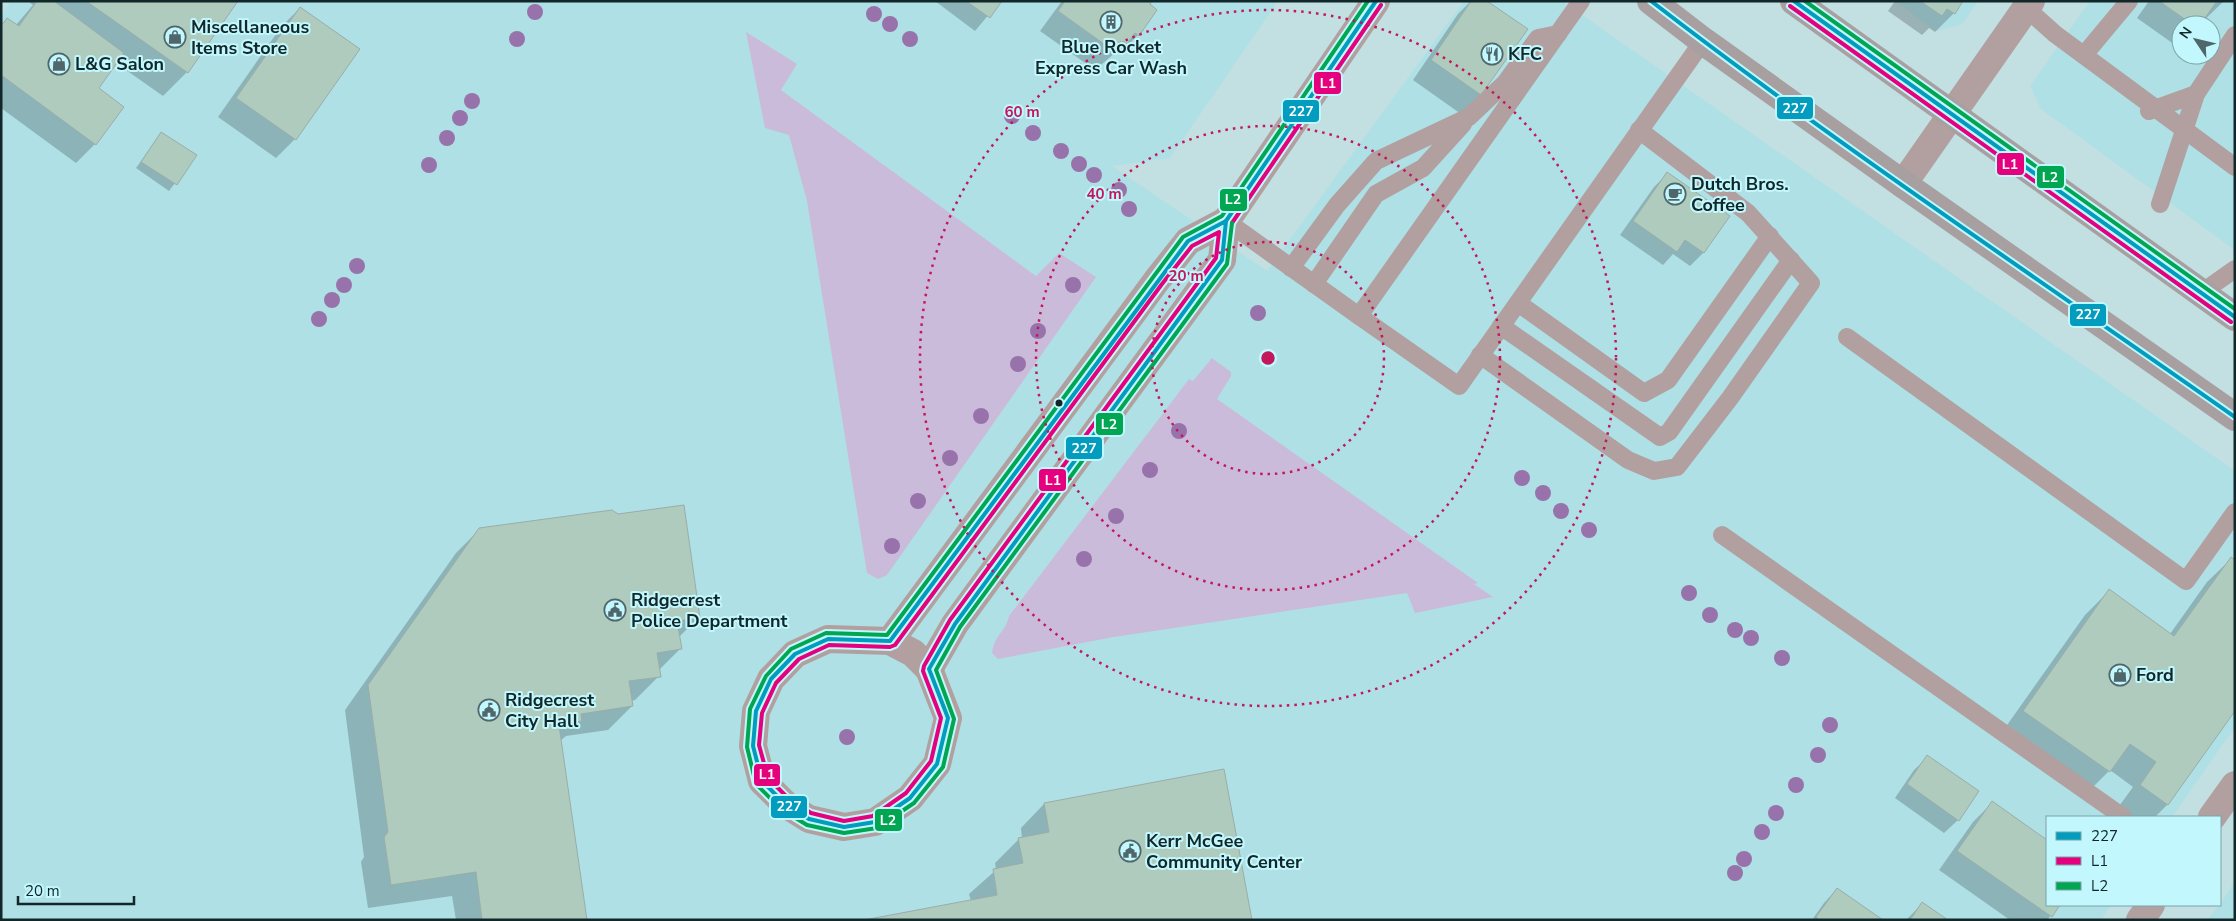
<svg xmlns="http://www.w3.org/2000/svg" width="2236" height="921" font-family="'Nunito Sans',sans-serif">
<rect width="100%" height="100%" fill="#c2dfe2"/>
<g fill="#afe0e5" fill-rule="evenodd">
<path d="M11 1H1278L1170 158 1112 166 1267 271 1464 1H1562L2235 471V727L2172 817H2047V905H2111L2101 920H1V15Z"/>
<path d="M1895 1H1978L1962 24 1936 31Z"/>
<path d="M2090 1H2235V250L2041 109 2030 86ZM2181 25H2211V55H2181Z"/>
<path d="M2235 881V920H2207L2220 905Z"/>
</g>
<g fill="#cbbbdb">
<path d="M746 32 797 64 781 90 1036 276 1059 253 1096 277 887 575 878 579 867 573 807 201 789 135 765 128Z"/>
<path d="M1212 358 1231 372V376L1217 399 1478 583 1474 584 1493 597 1415 613 1407 593 1114 637 998 659 992 653C995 634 1006 631 1009 616L1189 379 1193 381Z"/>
</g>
<g fill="#0003">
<path d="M28 1H236L187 72 163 96 116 63 97 88 95 144 76 163 1 108V26L7 19 16 25 33 5Z"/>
<path d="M935 1H1000L975 31Z"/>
<path d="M1062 1H1150L1148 4 1156 10 1138 35 1119 54 1116 52 1095 70 1040 31Z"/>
<path d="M1471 1H1485L1481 95 1461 114 1413 80 1458 14Z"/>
<path d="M1895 1H1962L1954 13 1935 32 1929 28 1922 35 1888 11Z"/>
<path d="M2149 1H2224L2199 25H2181V44L2178 47 2137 18Z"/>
<path d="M300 8 295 139 276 158 218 117 281 27Z"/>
<path d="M161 133 195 156 169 191 136 168Z"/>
<path d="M1667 174 1728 216 1703 253 1690 266 1673 254 1663 265 1620 235 1654 187Z"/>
<path d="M480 529 699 617 678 638 680 649 658 671 659 676 635 700 631 701 632 706 608 730 566 736 560 741 586 920H456L452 896 368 908 361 862 364 857 345 710 456 553Z"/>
<path d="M2231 559 2168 804 2155 817H2128L2117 809 2133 787 2110 770 2085 795 2000 735 2085 615 2109 591 2170 634 2207 582Z"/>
<path d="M1928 757 1958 820 1944 833 1895 798 1914 770Z"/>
<path d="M1992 803 2047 841V905H2059L2047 920H2010L1939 870 1973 822Z"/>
<path d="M1044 804 1250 920 971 901 969 894 996 870 995 863 1018 840 1022 839 1021 828Z"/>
<path d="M1837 889 1880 920H1812L1824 903Z"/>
<path d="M1922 904 1946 920H1906Z"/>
</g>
<g fill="#aecbbd" stroke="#9aada9">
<path d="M37 1H54L124 53 99 88 124 107 96 145 1 75V26L7 18 19 26Z"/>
<path d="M86 1H238L188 73Z"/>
<path d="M966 1H1002L990 18Z"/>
<path d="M1065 1H1152L1150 4 1157 10 1139 36 1135 33 1127 44 1123 41 1115 52 1058 11Z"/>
<path d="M1471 1H1487L1528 29 1481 95 1431 60Z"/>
<path d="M1920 1H1963L1955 14 1947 9 1942 16Z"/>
<path d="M2159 1H2217L2200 25H2193Z"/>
<path d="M300 7 360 49 296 140 236 98Z"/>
<path d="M161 132 197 155 177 185 141 162Z"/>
<path d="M1667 172 1730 216 1704 253 1685 240 1677 252 1633 221Z"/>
<path d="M684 505 700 618 677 621 682 649 657 653 661 677 629 681 633 706 581 714 582 721 559 725 587 920H482L476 872 391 885 384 837 388 832 368 685 479 528 612 510 618 514Z"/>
<path d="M2231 557 2235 560V711L2168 805 2140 785 2156 762 2130 744 2110 772 2023 711 2109 589 2174 636Z"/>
<path d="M1927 755 1979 791 1959 821 1907 784Z"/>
<path d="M1224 769 1252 920H864L997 895 993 869 1023 863 1018 838 1049 832 1044 803Z"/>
<path d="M1992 801 2047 840V905H2060L2052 917 1957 851Z"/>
<path d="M1837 888 1883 920H1819L1816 917Z"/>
<path d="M1922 902 1948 920H1910Z"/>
</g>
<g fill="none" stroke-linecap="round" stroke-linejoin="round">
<g stroke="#b1a09f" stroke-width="18">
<path d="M2026 8 2055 34 2235 167"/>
<path d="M2084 55 2129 1"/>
<path d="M2149 111 2196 94"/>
<path d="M2160 204 2196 94 2235 35"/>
<path d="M1226 221 1359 316 1581 1"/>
<path d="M1291 268 1337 205 1376 161 1469 117 1505 83 1538 38 1558 34"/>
<path d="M1314 284 1376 194 1423 168 1463 124"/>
<path d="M2201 293 2235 269"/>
<path d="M1518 303 1644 393 1668 380 1770 236"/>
<path d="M1359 316 1459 386 1703 41"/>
<path d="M1501 326 1660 437 1669 432 1791 260"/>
<path d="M1847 337 2186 581 2235 512"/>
<path d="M1480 355 1628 460 1654 471 1677 467 1730 398 1811 283 1748 213 1639 130"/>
<path d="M1722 535 2123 817"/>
</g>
<g stroke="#b1a09f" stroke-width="28">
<path d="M1903 184 2031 1"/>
<path d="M828 639 890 641 913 653 929 669 948 718 937 764 910 798 875 822 844 827 809 819 785 804 762 781 753 746 756 711 771 679 795 654Z"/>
<path d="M890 641 1157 280 1188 241 1226 221 1376 1"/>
<path d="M929 669 955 624 1222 260 1226 221"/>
<path d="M2212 817 2235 785"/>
<path d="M2140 920 2151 905"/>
</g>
<g stroke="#a89fa1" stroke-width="28">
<path d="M1651 1 1703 41 1903 184 2235 417"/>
<path d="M1794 1 2235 317"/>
</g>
<g stroke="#c1f7fd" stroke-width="8">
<g id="bus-1">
<path d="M1651 1C1840 147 2040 280 2235 417"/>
<path d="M1794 1 2235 317"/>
<path d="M1226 221 1222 260 955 624 929 669 948 718 937 764 910 798 875 822 844 827 809 819 785 804 762 781 753 746 756 711 771 679 795 654 828 639 890 641 1188 241Z"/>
<path d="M1226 221 1376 1"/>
</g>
</g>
<g stroke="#c1f7fd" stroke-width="8">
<g id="bus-2">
<path d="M1790 6 2231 322"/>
<path d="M1232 223 1381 5"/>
<path d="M1219 232 1216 258 950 620 924 666 923 671 941 718 931 761 906 793 873 816 844 821 811 813 789 799 768 778 759 745 762 713 776 683 799 659 829 645 890 647 895 645 1162 284 1192 246Z"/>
</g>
</g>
<g stroke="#c1f7fd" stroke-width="8">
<g id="bus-3">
<path d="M1805 1 2235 309"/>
<path d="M1232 223 1227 264 960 627 936 670 954 719 943 767 914 803 877 828 844 833 807 825 781 809 756 784 747 747 750 709 766 676 791 649 826 633 887 635 1183 237 1222 216 1368 1"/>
</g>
</g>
<use href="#bus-1" stroke="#029cbe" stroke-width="4"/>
<use href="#bus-2" stroke="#e5007d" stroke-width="4"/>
<use href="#bus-3" stroke="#00a651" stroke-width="4"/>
</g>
<g fill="#9872aa">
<circle cx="535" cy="12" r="8"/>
<circle cx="874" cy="14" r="8"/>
<circle cx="890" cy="24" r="8"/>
<circle cx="517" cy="39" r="8"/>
<circle cx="910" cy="39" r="8"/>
<circle cx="472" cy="101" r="8"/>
<circle cx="1012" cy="116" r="8"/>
<circle cx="460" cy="118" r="8"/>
<circle cx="1033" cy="133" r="8"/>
<circle cx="447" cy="138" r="8"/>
<circle cx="1061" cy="151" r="8"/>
<circle cx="1079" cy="164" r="8"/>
<circle cx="429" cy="165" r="8"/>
<circle cx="1094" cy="175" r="8"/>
<circle cx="1119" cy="190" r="8"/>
<circle cx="1129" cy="209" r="8"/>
<circle cx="357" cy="266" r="8"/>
<circle cx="344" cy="285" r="8"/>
<circle cx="1073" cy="285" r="8"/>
<circle cx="332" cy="300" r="8"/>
<circle cx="1258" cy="313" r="8"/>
<circle cx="319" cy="319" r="8"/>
<circle cx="1038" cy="331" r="8"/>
<circle cx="1018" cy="364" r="8"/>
<circle cx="981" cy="416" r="8"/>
<circle cx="1179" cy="431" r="8"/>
<circle cx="950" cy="458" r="8"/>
<circle cx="1150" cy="470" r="8"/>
<circle cx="1522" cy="478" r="8"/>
<circle cx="1543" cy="493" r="8"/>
<circle cx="918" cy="501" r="8"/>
<circle cx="1561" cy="511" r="8"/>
<circle cx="1116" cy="516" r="8"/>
<circle cx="1589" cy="530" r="8"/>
<circle cx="892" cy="546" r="8"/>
<circle cx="1084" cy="559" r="8"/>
<circle cx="1689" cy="593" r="8"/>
<circle cx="1710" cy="615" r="8"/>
<circle cx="1735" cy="630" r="8"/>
<circle cx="1751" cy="638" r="8"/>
<circle cx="1782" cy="658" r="8"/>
<circle cx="1830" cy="725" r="8"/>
<circle cx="847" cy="737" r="8"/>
<circle cx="1818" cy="755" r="8"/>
<circle cx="1796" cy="785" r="8"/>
<circle cx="1776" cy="813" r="8"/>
<circle cx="1762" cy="832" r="8"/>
<circle cx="1744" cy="859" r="8"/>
<circle cx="1735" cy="873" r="8"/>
</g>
<g fill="none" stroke="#c2185b" stroke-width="2.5" stroke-dasharray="2.5 5">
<circle cx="1268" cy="358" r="116"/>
<circle cx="1268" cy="358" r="232"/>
<circle cx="1268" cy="358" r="348"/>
</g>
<defs>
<g id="building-ring" transform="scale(1.125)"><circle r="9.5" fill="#c1f7fd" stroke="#4f676a" stroke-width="1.5"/><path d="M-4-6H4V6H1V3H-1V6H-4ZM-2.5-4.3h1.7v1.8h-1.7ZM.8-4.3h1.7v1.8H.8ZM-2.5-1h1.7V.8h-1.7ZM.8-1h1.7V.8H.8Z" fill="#4f676a"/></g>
<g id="shop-ring" transform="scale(1.125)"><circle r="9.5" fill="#c1f7fd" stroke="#4f676a" stroke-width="1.5"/><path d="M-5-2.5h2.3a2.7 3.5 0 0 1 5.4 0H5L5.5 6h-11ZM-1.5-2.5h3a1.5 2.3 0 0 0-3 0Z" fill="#4f676a"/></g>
<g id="restaurant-ring" transform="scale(1.125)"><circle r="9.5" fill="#c1f7fd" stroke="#4f676a" stroke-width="1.5"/><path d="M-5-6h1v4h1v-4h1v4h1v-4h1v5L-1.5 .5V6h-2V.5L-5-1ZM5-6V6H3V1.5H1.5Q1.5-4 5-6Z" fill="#4f676a"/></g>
<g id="cafe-ring" transform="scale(1.125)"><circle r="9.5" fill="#c1f7fd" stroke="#4f676a" stroke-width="1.5"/><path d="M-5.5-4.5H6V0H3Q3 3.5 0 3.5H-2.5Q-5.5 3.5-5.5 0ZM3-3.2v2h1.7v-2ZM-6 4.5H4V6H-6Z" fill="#4f676a"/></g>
<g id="civic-ring" transform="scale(1.125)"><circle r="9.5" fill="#c1f7fd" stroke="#4f676a" stroke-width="1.5"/><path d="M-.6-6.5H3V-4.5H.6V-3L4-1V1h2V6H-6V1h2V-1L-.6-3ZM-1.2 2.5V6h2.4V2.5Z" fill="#4f676a"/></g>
</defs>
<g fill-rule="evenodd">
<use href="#building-ring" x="1111" y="22"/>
<use href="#shop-ring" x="175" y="37"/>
<use href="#restaurant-ring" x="1492" y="54"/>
<use href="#shop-ring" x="59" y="64"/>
<use href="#cafe-ring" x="1675" y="194"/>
<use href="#civic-ring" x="615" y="610"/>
<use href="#shop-ring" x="2120" y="675"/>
<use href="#civic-ring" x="489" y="710"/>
<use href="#civic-ring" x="1130" y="851"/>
</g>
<circle fill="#112729" stroke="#c1f7fd" stroke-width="2" cx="1059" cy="403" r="4.5"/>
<g text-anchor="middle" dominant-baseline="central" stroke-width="4" stroke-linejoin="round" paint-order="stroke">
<g font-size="18" font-weight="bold" fill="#112729" stroke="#c1f7fd" text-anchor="start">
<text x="191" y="27">Miscellaneous<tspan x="191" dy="21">Items Store</tspan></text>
<text x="1111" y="47" text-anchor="middle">Blue Rocket<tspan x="1111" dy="21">Express Car Wash</tspan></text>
<text x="1508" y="54">KFC</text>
<text x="75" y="64">L&amp;G Salon</text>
<text x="1691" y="184">Dutch Bros.<tspan x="1691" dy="21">Coffee</tspan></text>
<text x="631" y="600">Ridgecrest<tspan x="631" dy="21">Police Department</tspan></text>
<text x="2136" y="675">Ford</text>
<text x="505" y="700">Ridgecrest<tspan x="505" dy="21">City Hall</tspan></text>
<text x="1146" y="841">Kerr McGee<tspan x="1146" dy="21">Community Center</tspan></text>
</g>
</g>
<circle cx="1268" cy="358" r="8" fill="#c2185b" stroke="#c1f7fd" stroke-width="2.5"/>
<g font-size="15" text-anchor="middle" font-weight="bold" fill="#c2185b" stroke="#c1f7fd" stroke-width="4" stroke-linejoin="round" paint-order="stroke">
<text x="1022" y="117">60 m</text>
<text x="1104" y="199">40 m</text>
<text x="1186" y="281">20 m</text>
</g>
<g stroke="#c1f7fd" stroke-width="2">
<rect x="1313" y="71" width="29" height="24" rx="5" fill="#e5007d"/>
<rect x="1776" y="96" width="38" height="24" rx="5" fill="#029cbe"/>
<rect x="1282" y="99" width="38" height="24" rx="5" fill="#029cbe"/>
<rect x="1996" y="152" width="29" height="24" rx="5" fill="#e5007d"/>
<rect x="2036" y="165" width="29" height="24" rx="5" fill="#00a651"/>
<rect x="1219" y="188" width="29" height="24" rx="5" fill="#00a651"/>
<rect x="2069" y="303" width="38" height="24" rx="5" fill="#029cbe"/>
<rect x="1095" y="412" width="29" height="24" rx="5" fill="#00a651"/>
<rect x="1065" y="436" width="38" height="24" rx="5" fill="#029cbe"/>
<rect x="1038" y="468" width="29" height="24" rx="5" fill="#e5007d"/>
<rect x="753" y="763" width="28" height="24" rx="5" fill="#e5007d"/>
<rect x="770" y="795" width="38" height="24" rx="5" fill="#029cbe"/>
<rect x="874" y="808" width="29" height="24" rx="5" fill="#00a651"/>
</g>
<g font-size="14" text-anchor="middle" font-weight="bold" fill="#fff">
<text x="1328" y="88">L1</text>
<text x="1795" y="113">227</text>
<text x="1301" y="116">227</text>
<text x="2010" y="169">L1</text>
<text x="2050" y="182">L2</text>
<text x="1233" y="204">L2</text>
<text x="2088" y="319">227</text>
<text x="1109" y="429">L2</text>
<text x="1084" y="453">227</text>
<text x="1053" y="485">L1</text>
<text x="767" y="779">L1</text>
<text x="789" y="811">227</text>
<text x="888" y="825">L2</text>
</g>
<rect width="2236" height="921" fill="none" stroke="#112729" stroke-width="5"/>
<rect x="2046" y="816" width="175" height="90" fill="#c1f7fd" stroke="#7ba4a8"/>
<rect x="2056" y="832" width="25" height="8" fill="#029cbe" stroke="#7ba4a8"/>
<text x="2091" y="841" font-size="15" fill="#112729">227</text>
<rect x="2056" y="857" width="25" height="8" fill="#e5007d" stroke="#7ba4a8"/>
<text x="2091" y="866" font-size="15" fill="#112729">L1</text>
<rect x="2056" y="882" width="25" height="8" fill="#00a651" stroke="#7ba4a8"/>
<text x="2091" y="891" font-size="15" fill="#112729">L2</text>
<g transform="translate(2196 40) rotate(305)"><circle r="24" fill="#c1f7fd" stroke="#7ba4a8"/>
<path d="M0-4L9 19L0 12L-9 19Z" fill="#4f676a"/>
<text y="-8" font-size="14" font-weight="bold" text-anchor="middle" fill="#112729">N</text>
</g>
<path d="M18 896v8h116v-8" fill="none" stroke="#112729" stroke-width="2.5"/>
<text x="25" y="896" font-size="15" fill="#112729" stroke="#c1f7fd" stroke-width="4" paint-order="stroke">20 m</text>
</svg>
